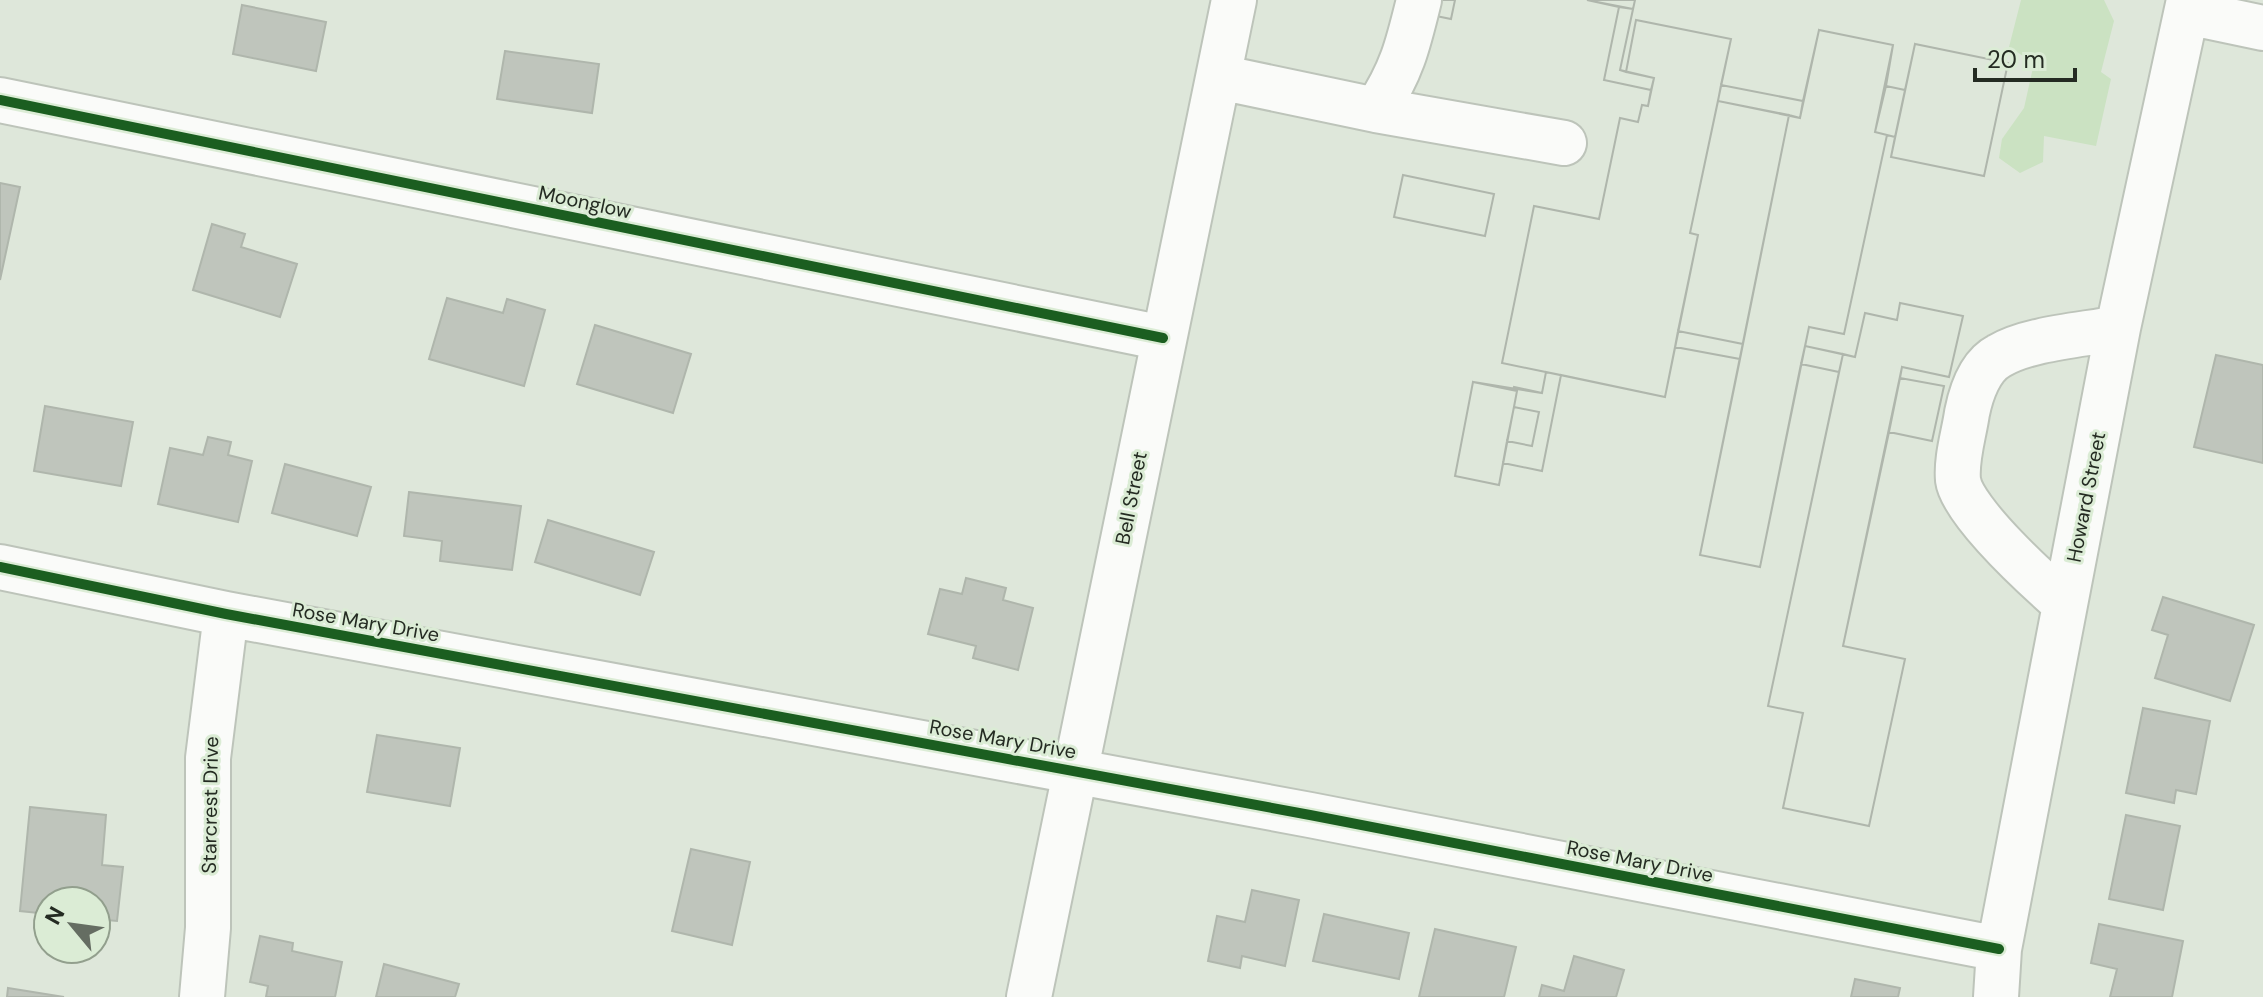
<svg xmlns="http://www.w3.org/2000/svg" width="2263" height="997" font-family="'DM Sans',sans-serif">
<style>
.green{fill:#cbe2c2}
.building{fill:#bfc5bc;stroke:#afb6ac;stroke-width:2;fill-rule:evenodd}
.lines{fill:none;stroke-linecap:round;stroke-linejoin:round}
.minor-casing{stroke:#bdc4ba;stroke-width:48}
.minor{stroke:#fafbf9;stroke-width:44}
.cycleway-casing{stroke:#dbecd5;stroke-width:15}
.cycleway{stroke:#1b5e20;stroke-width:10}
.labels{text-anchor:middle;stroke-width:6;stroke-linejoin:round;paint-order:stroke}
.street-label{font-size:20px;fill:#242b22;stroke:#dbecd5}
</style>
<rect width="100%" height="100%" fill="#dee7da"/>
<path class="green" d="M2021,0H2104L2114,21L2101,72L2111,79L2096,146L2044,136L2043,162L2020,173L1999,158L2002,139L2024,108L2034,63L2009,47Z"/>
<path class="building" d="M1440,0H1455L1451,19L1436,16Z
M1440,0H1455L1451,19L1436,16Z
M1587,0H1635L1620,70L1626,72L1636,20L1731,39L1721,85L1803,101L1819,30L1893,45L1886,86L1905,90L1915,44L2008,63L1984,176L1891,157L1895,137L1887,135L1844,334L1809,327L1805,346L1855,357L1865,313L1897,320L1900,303L1963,316L1949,377L1902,367L1900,378L1944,386L1932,441L1889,432L1843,646L1905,659L1869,826L1783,808L1803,713L1768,706L1839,372L1801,364L1760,567L1700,555L1740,359L1675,347L1665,397L1561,375L1542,471L1503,463L1499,485L1455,476L1473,382L1542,393L1546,372L1502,363L1534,206L1599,219L1620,118L1638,122L1642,105L1648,106L1651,90L1604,80L1619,7ZM1718,101L1789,115L1743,344L1678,331L1698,235L1690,233ZM1514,407L1539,412L1532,446L1507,441Z
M1587,0H1635L1633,9Z
M242,5L326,22L316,71L233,54Z
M1619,7L1633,9L1620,70L1654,78L1651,90L1604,80Z
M1636,20L1731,39L1690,233L1698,235L1665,397L1502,363L1534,206L1599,219L1620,118L1638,122L1642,105L1648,106L1654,78L1626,72Z
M1819,30L1893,45L1875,132L1887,135L1844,334L1809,327L1760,567L1700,555L1789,115L1800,118Z
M1915,44L2008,63L1984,176L1891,157Z
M505,51L599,64L592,113L497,99Z
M1721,85L1803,101L1800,118L1718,101Z
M1886,86L1905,90L1895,137L1875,132Z
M1403,175L1494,194L1485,236L1394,217Z
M1403,175L1494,194L1485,236L1394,217Z
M0,183L20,187L0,280Z
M212,224L245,234L241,247L297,264L280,317L193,290Z
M447,298L503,313L507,299L545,310L524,386L429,359Z
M1900,303L1963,316L1949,377L1902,367L1843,646L1905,659L1869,826L1783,808L1803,713L1768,706L1843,354L1855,357L1865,313L1897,320Z
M595,325L691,354L673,413L577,384Z
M1678,331L1743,344L1740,359L1675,347Z
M1805,346L1843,354L1839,372L1801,364Z
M2216,355L2263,365V463L2194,447Z
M1546,372L1561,375L1542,471L1503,463L1507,441L1532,446L1539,412L1514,407L1517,391L1513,390L1514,387L1542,393Z
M1900,378L1944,386L1932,441L1889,432Z
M1473,382L1517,391L1499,485L1455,476Z
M45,406L133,422L121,486L34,471Z
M208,437L231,442L228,455L252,461L238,522L158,504L170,448L203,455Z
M285,464L371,487L357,536L272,513Z
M409,492L521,506L512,570L440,561L442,541L404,536Z
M548,520L654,552L640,595L535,562Z
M966,578L1006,588L1003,600L1033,608L1018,670L973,658L976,646L928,634L940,589L962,594Z
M2163,597L2254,625L2230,701L2155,678L2168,635L2152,630Z
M2143,708L2210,721L2196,794L2176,790L2174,803L2126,793Z
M377,735L460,748L450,806L367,792Z
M30,807L106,815L102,865L123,867L117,921L96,919V901H48V914L20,911Z
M2126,815L2180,826L2163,910L2109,899Z
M691,849L750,862L732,945L672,931Z
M1252,890L1299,900L1285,966L1242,956L1240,968L1208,961L1217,916L1245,922Z
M1324,914L1409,933L1399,979L1313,961Z
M2099,924L2183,941L2172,997H2110L2117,969L2091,963Z
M1435,929L1516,947L1504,997H1419Z
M260,936L293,943L292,951L342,962L335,997H266L268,986L250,982Z
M1574,956L1624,970L1616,997H1539L1542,985L1564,991Z
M384,964L459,984L455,997H376Z
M1855,979L1900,988L1898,997H1851Z
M8,988L64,997H7Z"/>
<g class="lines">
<defs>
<path id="minor" d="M2187,12L2263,28
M1219,77L1376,110C1402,71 1408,45 1419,0
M0,100L1163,338
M1376,110L1564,143
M0,567L226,614L1310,815L1999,949
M2065,604C2040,582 1962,512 1958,480C1956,458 1964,434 1967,413C1971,393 1980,366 1999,356C2030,338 2083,335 2118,328
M202,997L208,928V758L226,614
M1029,997L1234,0
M1996,997L1999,949L2118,328L2189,0"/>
</defs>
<use href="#minor" class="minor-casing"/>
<use href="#minor" class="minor"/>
<defs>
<path id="cycleway" d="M0,100L1163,338
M0,567L226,614L1310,815L1999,949"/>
</defs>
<use href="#cycleway" class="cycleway-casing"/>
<use href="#cycleway" class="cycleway"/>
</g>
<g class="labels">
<g class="street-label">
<text transform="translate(585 202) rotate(12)" y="7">Moonglow</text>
<text transform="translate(2086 497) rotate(-79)" y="7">Howard Street</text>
<text transform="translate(1131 498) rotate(-79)" y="7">Bell Street</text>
<text transform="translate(366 622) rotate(10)" y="7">Rose Mary Drive</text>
<text transform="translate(1003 739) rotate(10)" y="7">Rose Mary Drive</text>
<text transform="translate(210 805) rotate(-89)" y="7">Starcrest Drive</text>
<text transform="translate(1640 861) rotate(11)" y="7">Rose Mary Drive</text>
</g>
</g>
<g transform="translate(72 925) rotate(299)"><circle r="38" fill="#dbecd5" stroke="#929f8d" stroke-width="2"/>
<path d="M0-6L14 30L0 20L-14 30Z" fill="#656d62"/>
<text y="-12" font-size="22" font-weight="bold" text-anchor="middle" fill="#242b22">N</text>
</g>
<path d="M1975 68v12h100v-12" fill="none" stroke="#242b22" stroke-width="4"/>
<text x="1987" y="68" font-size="24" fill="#242b22" stroke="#dbecd5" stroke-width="6" paint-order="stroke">20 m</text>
</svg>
